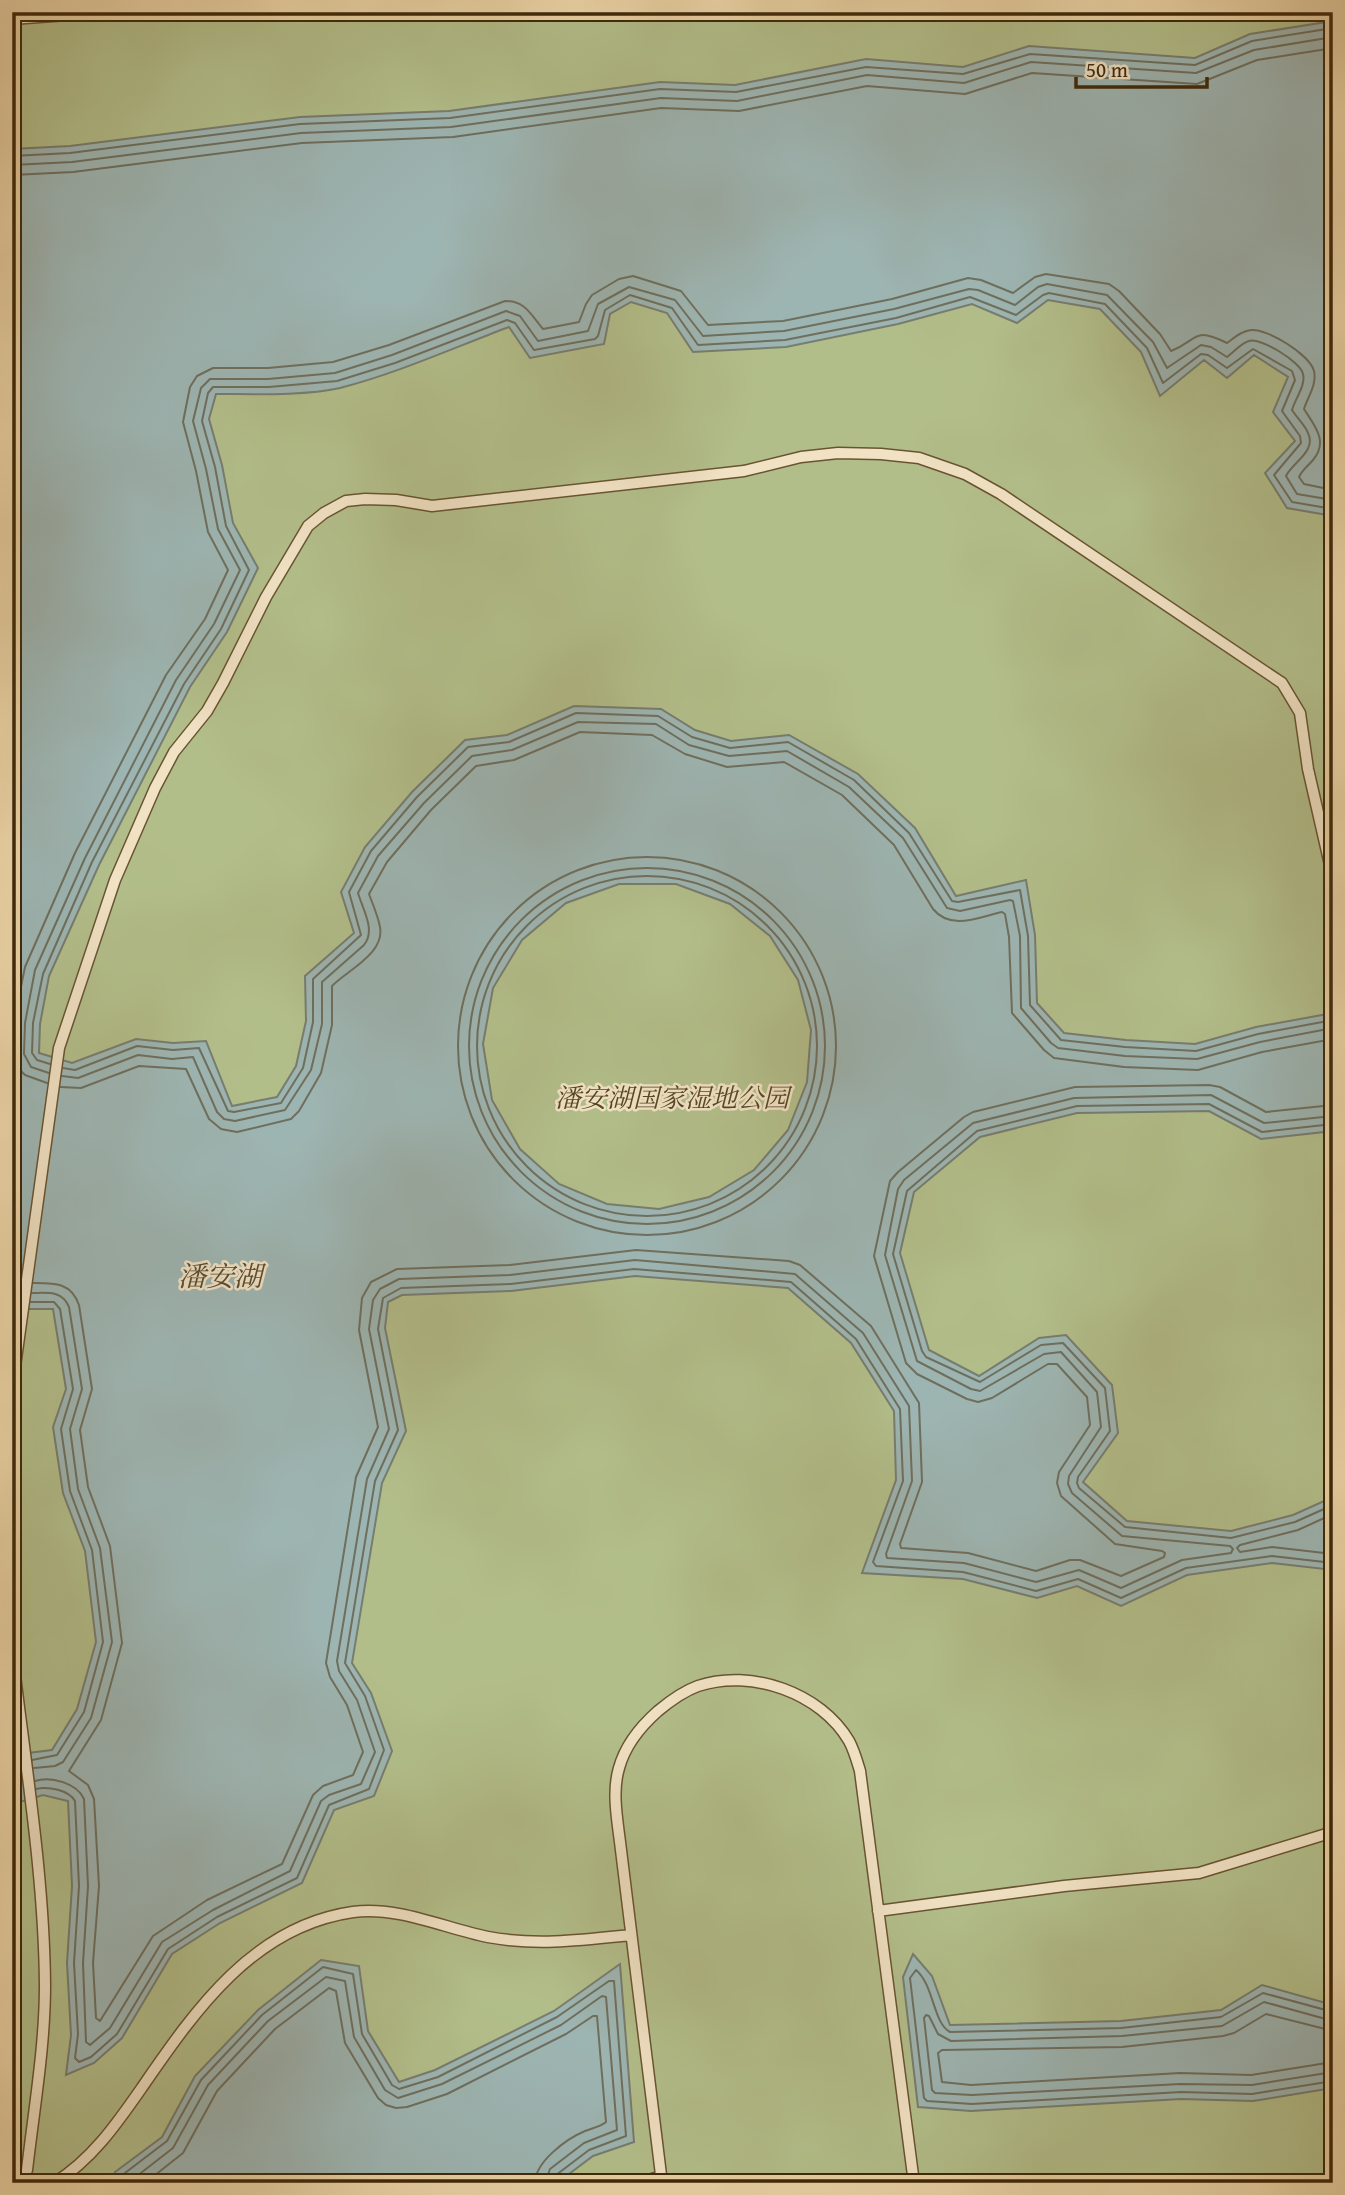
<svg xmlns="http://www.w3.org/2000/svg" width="1345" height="2195" font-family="'Gentium Book Plus','Noto Serif SC',serif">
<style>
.green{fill:#b2be8a;stroke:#78744a;stroke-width:2}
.water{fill:#9db5b2;stroke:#777d6f;stroke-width:2;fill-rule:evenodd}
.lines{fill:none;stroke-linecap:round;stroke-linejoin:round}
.shore{stroke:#6e6f5e;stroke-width:2}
.lane-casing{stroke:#695431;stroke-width:13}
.lane{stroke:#f1e2c4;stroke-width:10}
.labels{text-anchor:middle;stroke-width:5;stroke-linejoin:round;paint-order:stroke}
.park-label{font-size:26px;font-style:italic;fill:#554724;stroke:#f1e2c4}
.water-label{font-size:28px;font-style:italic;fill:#564c34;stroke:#f1e2c4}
</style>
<rect width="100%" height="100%" fill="#ead3a5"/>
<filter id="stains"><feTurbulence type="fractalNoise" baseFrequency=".00286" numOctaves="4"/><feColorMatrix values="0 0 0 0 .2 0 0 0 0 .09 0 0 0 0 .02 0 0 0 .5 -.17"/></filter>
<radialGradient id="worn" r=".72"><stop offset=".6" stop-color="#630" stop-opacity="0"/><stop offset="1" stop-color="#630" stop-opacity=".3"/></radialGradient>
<path class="green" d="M12,12H1333V2183H12Z"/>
<path class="water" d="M1333,21V516L1287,508L1265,473L1295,441L1273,412L1288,377L1254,355L1227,378L1204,360L1160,396L1141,352L1100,309L1048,300L1017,323L972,304L898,324L786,347L693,352L667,313L631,302L610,314L604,344L530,358L509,327C453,348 398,373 340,388C304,396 253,394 216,394L209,419L222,465L233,523L258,568L227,632L190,687L99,865L49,976L40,1024L39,1053L72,1063L136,1039L173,1043L206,1041L232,1106L277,1097L296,1066L306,1021L305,976L354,933L341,892L365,847L412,792L465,740L507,735L574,706L661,709L695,730L731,741L789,735L858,774L915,828L956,896L1026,880L1035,935L1037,1003L1064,1033L1126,1040L1195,1044L1256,1027L1333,1013V1131L1261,1139L1209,1111L1077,1113L980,1137L914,1192L900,1253L929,1350L979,1376L1039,1338L1066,1335L1112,1385L1118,1433L1083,1482L1127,1521L1231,1531L1293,1515L1333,1497V1570L1272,1563L1187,1575L1121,1606L1077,1586L1037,1598L963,1579L862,1573L896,1480L894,1411L851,1343L788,1288L635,1276L511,1291L402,1295L388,1302L385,1328L406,1431L382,1483L352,1663L371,1693L392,1751L374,1796L334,1810L302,1883L220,1923L172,1954L122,2038L94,2063L66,2075L71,2035L67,1963L72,1886L68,1801L43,1795L13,1804L12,1818V1755L52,1750L77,1709L96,1642L85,1551L63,1493L53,1427L66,1389L53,1309H12V149L70,146L300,117L449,111L660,82L735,85L866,59L963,67L1029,46L1195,58L1250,34ZM619,884H676L730,904L770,936L798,980L811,1030L807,1082L788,1130L754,1170L709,1197L659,1209L607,1204L559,1184L520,1149L492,1100L483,1044L493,988L522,940L566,903Z
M913,1954L932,1976L950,2025L1121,2021L1221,2010L1262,1985L1333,2005V2088L1253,2101L1181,2099L971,2111L918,2107L903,1977Z
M321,1960L359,1966L368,2031L399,2082L435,2070L554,2011L620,1964L634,2142L593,2156L557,2183H111L115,2172L162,2137L195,2076L258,2010Z"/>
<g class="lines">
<path class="shore" d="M12,156L70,153L300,124L450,118L660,89L736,92L866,67L963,74L1030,54L1195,65L1252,41L1333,28
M12,165L72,162L301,133L451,127L661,98L737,101L867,75L964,83L1031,62L1196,73L1254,50L1333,37
M12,175L73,172L302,143L453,137L661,108L739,111L867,86L965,94L1032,73L1197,84L1257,60L1333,48
M458 1046a189 189 0 1 1 378 0a189 189 0 1 1-378 0Z
M469 1046a178 178 0 1 1 356 0a178 178 0 1 1-356 0Z
M477 1046a170 170 0 1 1 340 0a170 170 0 1 1-340 0Z
M50,1064L37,1060L32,1053L33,1023L43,974L92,862L184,684L221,629L249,570L226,526L215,467L202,421L208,393L213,387H269L337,381L395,363L507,320L515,323L534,350L595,339L598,336L605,310L630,295L672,308L698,345L785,340L896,318L970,297L1016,315L1043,295L1049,293L1105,304L1147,348L1163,383L1201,354L1208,355L1227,368L1253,349L1292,371L1295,380L1282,411L1300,436L1301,443L1274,475L1292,502L1333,509
M63,1068L75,1070L137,1046L173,1050L199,1048L228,1111L234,1112L281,1103L303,1068L313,1022V979L361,935L349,892L371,851L417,797L468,747L509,742L576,713L658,716L692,737L730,748L788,742L854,780L909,833L952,901L958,902L1020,890L1028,936L1030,1005L1061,1040L1125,1047L1196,1051L1258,1034L1333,1020
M49,1073L31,1067L24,1054L25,1023L35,970L85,858L176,680L214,624L240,570L218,529L206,469L193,421L201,388L210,379H268L335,373L392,355L506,311L520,316L538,341L588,331L598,304L629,287L675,300L703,336L784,331L894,309L969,289L978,290L1015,305L1038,287L1047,284L1107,295L1153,342L1167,368L1201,345L1211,347L1227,357C1234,352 1241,343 1249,341C1260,337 1301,362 1303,374C1306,385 1295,399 1292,410C1297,418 1305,425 1308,433C1317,451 1292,463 1286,476L1297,494L1333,500
M62,1076L78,1078L138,1055L172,1059L193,1057L217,1112L224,1119L235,1121L285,1110L311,1070L322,1024V982L364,945C376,930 363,910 358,893L378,856L424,803L472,756L512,750L578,722L656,724L689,745L729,756L787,751L849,787L903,838L947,908L960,911L1010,900L1013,901L1020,936L1021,1008L1051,1043L1058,1048L1125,1056L1197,1059L1260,1042L1333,1028
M47,1083L25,1075L18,1068L14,1058V1021L25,967L75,853L166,675L205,619L228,570L208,532L196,471L183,422L190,387L197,376L213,368H268L333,362L389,345L505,301C526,301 531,315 543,329L579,322L586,304L592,295L619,279L633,276L681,291L708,325L783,321L892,299L968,278L981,280L1013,293L1035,277L1046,274L1109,284L1119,291L1160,334L1171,351C1199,340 1192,326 1227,343C1234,338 1241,331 1251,330C1267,328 1310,355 1314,371C1317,385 1308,396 1304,409C1314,425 1329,441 1313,460C1308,466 1302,470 1299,477L1304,484L1333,490
M60,1087L81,1088L139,1066L186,1069L209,1119L221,1129L237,1132L291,1119L299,1111L321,1073L332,1025V986C348,970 385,953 380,927C378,916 373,905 369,894L387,862L431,810L476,766L514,760L580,732L652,735L685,754L727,767L784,762L842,795L894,845L933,909C951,931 979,917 1002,912L1005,914L1009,937L1012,1013L1044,1050L1054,1058L1124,1067L1198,1070L1262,1052L1333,1039
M1333,1124L1262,1132L1209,1104L1077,1106L977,1131L907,1191L893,1254L922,1351L926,1357L980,1382L1041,1345L1063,1343L1105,1388L1110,1431L1078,1477L1077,1483L1079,1488L1125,1527L1231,1538L1295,1522L1333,1505
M33,1283C54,1283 71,1282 79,1305L92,1389L80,1430L88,1487L110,1546L122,1643L101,1720L69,1771L88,1785L94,1799L99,1886L93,1963L96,2018L100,2021L153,1936L207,1900L282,1864L313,1795L323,1786L353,1775L363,1752L347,1705L330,1677L326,1663L356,1477L378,1427L359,1330L362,1298L371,1282L397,1269L510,1265L636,1250L789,1261L800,1265L871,1326L919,1403L922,1482L900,1544L901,1548L968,1553L1036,1571L1070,1560H1080L1121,1576L1164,1557L1165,1553L1162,1551L1115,1544L1061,1496L1057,1483L1059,1472L1090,1425L1087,1397L1057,1364H1048L992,1398L978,1402L967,1399L917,1374L906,1363L874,1256L890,1181L898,1172L964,1117L973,1112L1075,1087L1209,1085L1220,1087L1266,1112L1333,1105
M32,1293C47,1293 62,1290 69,1307L82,1389L70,1429L78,1489L100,1548L112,1642L91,1718L63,1762L55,1766L34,1768
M31,1302H54L60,1309L73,1389L61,1429L70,1491L92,1550L103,1642L84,1712L57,1755L32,1760
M1333,1514L1298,1530L1240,1545L1237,1548L1240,1552L1272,1547L1333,1554
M35,1781C51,1776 77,1783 84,1799L88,1886L83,1963L86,2042L90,2045L110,2028L162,1942L213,1910L290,1871L321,1801L329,1795L361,1784L375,1752L357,1700L339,1671L337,1661L367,1479L389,1429L369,1329L373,1300L380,1289L399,1279L510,1275L635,1260L795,1274L863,1333L909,1406L912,1481L886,1554L887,1558L964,1563L1036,1582L1079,1570L1121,1588L1182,1560L1231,1553L1233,1549L1230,1546L1122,1536L1072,1493L1068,1484L1069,1476L1101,1427L1097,1392L1061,1352L1044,1354L980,1391L971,1389L917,1361L885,1255L898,1189L904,1180L973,1123L1074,1098L1211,1095L1264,1123L1333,1116
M36,1789C48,1786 69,1790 75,1801L79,1886L74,1963L78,2034L75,2058L79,2062L91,2057L117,2034L168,1949L217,1917L297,1878L329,1805L369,1789L384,1750L365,1696L345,1663L375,1481L398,1430L378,1329L383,1298L401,1288L511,1284L634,1269L791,1282L856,1339L900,1409L903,1481L873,1562L876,1566L963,1572L1036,1591L1078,1579L1121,1598L1186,1568L1272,1556L1333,1563
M1333,2012L1263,1993L1221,2017L1121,2028L950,2032C933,2023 934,1985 916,1970L910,1978L924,2098L927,2101L972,2104L1181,2092L1252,2094L1333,2081
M1333,2021L1264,2002L1222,2026L1122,2036L951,2041L938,2034L929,2016L926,2015L924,2018L932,2090L935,2093L972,2095L1180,2084L1252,2085L1333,2072
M1333,2031L1266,2014L1234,2033L1223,2036L1122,2047L942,2050L938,2053L942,2082L971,2085L1180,2073L1251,2075L1333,2062
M119,2183L121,2176L167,2141L201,2080L262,2015L323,1967L353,1974L362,2034L392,2085L399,2089L438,2077L557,2017L609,1981H614L626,2136L589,2150L556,2175L554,2183
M128,2183L173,2148L208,2085L268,2021L326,1977L345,1981L354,2037L385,2090L398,2098L442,2084L561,2025L602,1996L606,1997L617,2130L584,2143L550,2169L545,2183
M145,2183L183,2153L217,2091L275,2029L329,1988L336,1991L345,2043L378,2098L386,2105L396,2108L407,2107L447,2094L566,2034L593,2016H597L606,2122C600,2127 592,2128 585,2131C566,2139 535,2162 535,2183"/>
<defs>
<path id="lane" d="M12,19L108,12
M12,1388L59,1048L115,880L155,788L174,752L207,711L223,683L266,597L308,526L324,513L346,501L365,499L396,500L432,506L744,471L801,457L838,453L881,454L919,458L965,474L1001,494L1282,683L1300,713L1308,769L1333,878
M12,1651C25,1762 44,1873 45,1985C45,2046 34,2109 27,2170L20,2183
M878,1911L1064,1886L1199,1873L1333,1832
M54,2183C92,2160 118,2122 143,2086C196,2009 254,1926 353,1912C398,1906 444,1928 488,1937C536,1946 583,1940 631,1935
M641,2183L661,2176
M662,2183L620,1842C617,1818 612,1791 619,1768C625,1746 641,1726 658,1711C670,1701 684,1691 698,1686C751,1668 821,1693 849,1741C854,1750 857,1761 860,1771L914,2183"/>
</defs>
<use href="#lane" class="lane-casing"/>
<use href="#lane" class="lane"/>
</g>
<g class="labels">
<g class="park-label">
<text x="672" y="1107">潘安湖国家湿地公园</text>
</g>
<g class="water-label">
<text x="220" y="1286">潘安湖</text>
</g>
</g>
<rect width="1345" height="2195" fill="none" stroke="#ead3a5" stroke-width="42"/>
<rect x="14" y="14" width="1317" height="2167" fill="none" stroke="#3e290a" stroke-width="3.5"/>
<rect x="21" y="21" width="1303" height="2153" fill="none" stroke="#3e290a" stroke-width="2"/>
<path d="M1076 77v10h131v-10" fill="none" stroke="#3e290a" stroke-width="3.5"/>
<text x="1086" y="77" font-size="21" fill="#3e290a" stroke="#f1e2c4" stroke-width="5" paint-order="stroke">50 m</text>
<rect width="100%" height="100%" filter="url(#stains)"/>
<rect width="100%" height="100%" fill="url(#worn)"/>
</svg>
